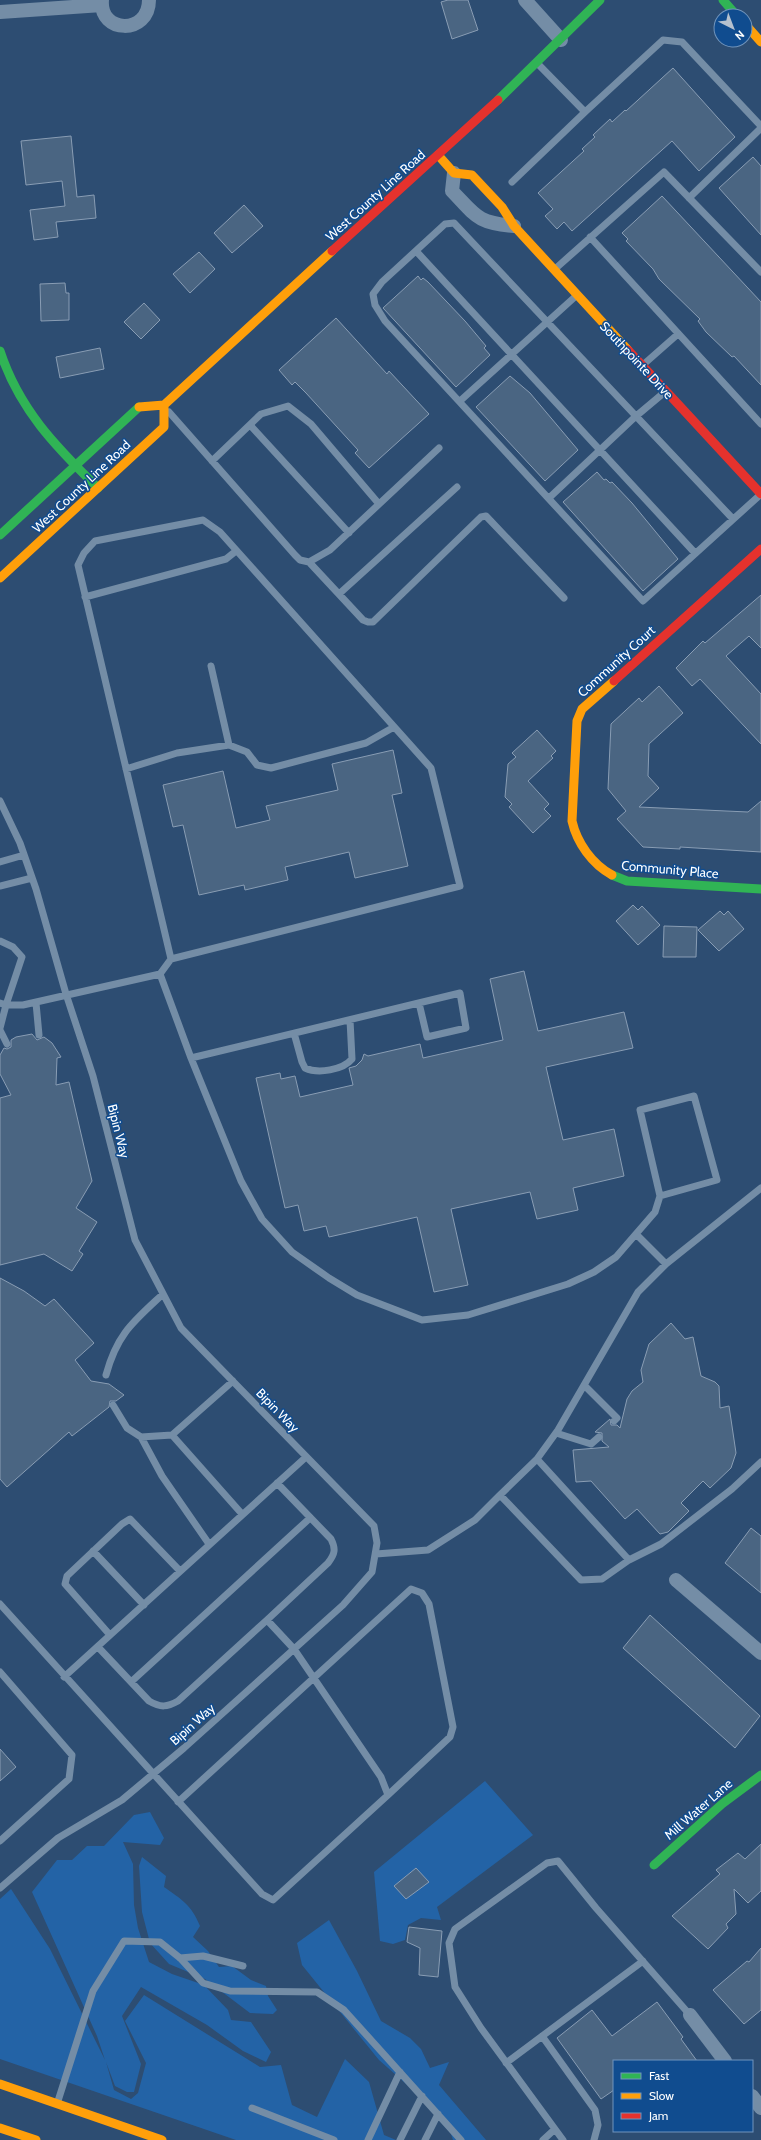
<svg xmlns="http://www.w3.org/2000/svg" width="761" height="2140" font-family="Cabin,sans-serif">
<style>
.green{fill:#2363a6}
.building{fill:#4a6582;stroke:#899db4}
.lines{fill:none;stroke-linecap:round;stroke-linejoin:round}
.lane{stroke:#748da6;stroke-width:7}
.street{stroke:#748da6;stroke-width:14}
.fast{stroke:#30b455;stroke-width:9}
.slow{stroke:#ff9f0a;stroke-width:9}
.jam{stroke:#e5322d;stroke-width:9}
.labels{text-anchor:middle;stroke-width:3;stroke-linejoin:round;paint-order:stroke}
.street-label{font-size:13px;fill:#fff;stroke:#104c8f}
</style>
<rect width="100%" height="100%" fill="#2d4d72"/>
<path class="green" d="M485,1781L533,1835L437,1907L441,1920L421,1918L408,1925L405,1940L393,1944L380,1941L374,1872Z
M150,1812L164,1838L160,1845L123,1842L133,1864L134,1905L138,1928L149,1962L172,1974L204,1985L228,2010L231,2020L251,2022L271,2052L266,2062L243,2051L207,2025L141,1987L122,2016L141,2064L134,2092H127L115,2086L106,2062L114,2090L131,2099L138,2093L146,2063L125,2021L144,1995L260,2067L281,2065L292,2105L317,2117L345,2059L369,2082L384,2135L396,2140H236L0,2059V1899L11,1889L50,1949L105,2060L97,2036L32,1892L57,1860H72L87,1846H104L134,1815Z
M142,1857L166,1876L164,1887C182,1900 191,1904 200,1926L193,1937L208,1951L219,1967L232,1966L251,1980L266,1986L268,1996L277,2010L273,2014L250,2013L205,1979L169,1964L150,1943L142,1912L139,1866Z
M329,1920L357,1971L381,2021L410,2038L421,2049L430,2068L449,2062L439,2085L486,2140H453L451,2134L421,2097L379,2060L302,1965L297,1943Z"/>
<path class="building" d="M448,0H468L478,30L452,39L441,2Z
M673,68L735,137L699,171L672,141L572,231L564,222L557,229L545,216L553,209L538,193L584,151L582,149L595,137L593,135L610,119L612,122L625,110L626,111Z
M71,136L77,197L94,195L96,218L56,222L58,237L34,240L30,210L65,206L62,181L26,185L21,141Z
M753,157L761,166V235L719,188Z
M662,196L761,302V385L734,356L732,357L706,332L698,321L700,319L659,279L653,269L626,241L628,239L622,233Z
M244,205L263,226L232,253L214,233Z
M199,252L215,269L190,293L173,274Z
M418,276L421,280L423,278L428,282L465,321L486,346L484,348L490,355L456,387L383,308Z
M65,283L66,293H69V320L41,321L40,284Z
M144,303L160,320L141,339L124,322Z
M336,318L387,374L389,371L429,414L369,468L355,453L358,450L306,393L295,382L292,385L279,370Z
M100,348L104,369L60,378L56,357Z
M510,376L530,393L578,450L545,481L476,407Z
M597,472L604,480L606,479L610,483L612,482L632,503L678,559L643,591L563,502Z
M761,595V648L749,636L726,656L761,694V744L700,679L692,686L676,668L703,641L705,643Z
M659,686L683,713L649,744L648,776L659,788L639,807L748,812L761,801V852L680,847V849L643,847L617,819L626,811L608,789L611,724L639,698L642,702Z
M537,730L556,751L551,756L553,758L528,781L549,804L544,809L551,816L533,833L509,807L512,804L505,797L508,764L516,757L512,753Z
M393,750L402,793L392,795L408,866L355,878L349,852L285,867L288,880L245,890L244,885L199,895L183,825L173,827L163,785L223,771L236,828L270,820L266,806L338,790L332,764Z
M633,905L638,910L642,906L660,925L638,945L616,921Z
M720,911L724,915L728,911L744,929L719,951L698,930Z
M664,926L697,927L696,957H663Z
M524,971L538,1031L624,1012L633,1048L546,1067L563,1140L614,1129L624,1176L573,1188L578,1210L537,1219L530,1192L451,1209L468,1285L434,1292L417,1217L329,1237L326,1226L304,1231L298,1205L285,1208L256,1078L280,1073L281,1079L295,1076L300,1097L353,1085L349,1068L356,1066L362,1060L364,1054L368,1056L420,1044L423,1058L503,1040L490,979Z
M32,1034L37,1040L44,1037L52,1043L61,1057L57,1058L56,1085L69,1082L92,1181L76,1208L97,1222L79,1251L83,1254L72,1271L44,1254L0,1265V1098L11,1095L0,1074V1055L4,1048L7,1049L11,1047V1040L16,1037Z
M0,1278L24,1291L45,1306L54,1299L94,1343L75,1360L91,1381L109,1384L124,1395L116,1401H110L109,1407L72,1436L69,1432L7,1487L0,1479Z
M671,1323L685,1339L693,1337L701,1376L715,1382L719,1386L720,1408L729,1406L736,1453L731,1468L710,1488L703,1481L681,1503L689,1511L668,1532L660,1534L637,1509L625,1519L591,1481L576,1482L573,1450L609,1447L602,1441V1433L595,1432L610,1419L611,1425H617L620,1428L627,1399L632,1391L643,1382L641,1370L649,1344Z
M751,1528L761,1536V1593L725,1563Z
M650,1615L760,1716L735,1748L623,1648Z
M0,1749L16,1767L0,1781Z
M761,1844V1891L748,1903L734,1889L736,1914L726,1924L728,1928L708,1949L672,1916L720,1874L716,1870L738,1853L745,1859Z
M416,1868L429,1882L406,1899L394,1886Z
M409,1927L442,1931L438,1977L419,1975L420,1948L407,1942Z
M761,1948V2010L744,2024L713,1990L747,1961L749,1962Z
M657,2002L683,2037L681,2039L697,2061H614V2090L601,2099L557,2038L592,2010L612,2036Z"/>
<g class="lines">
<path class="lane" d="M538,64L585,112L663,40L682,42L761,126
M512,182L585,112
M689,198L761,128
M590,237L761,424
M416,251L695,553
M555,269L664,172L761,272
M644,364L678,334
M460,401L577,295
M169,412L295,555L300,560L309,562L330,550L439,448
M250,425L349,533
M212,461L261,414L288,406L311,424L379,504
M549,498L635,417L666,391
M733,519L454,223L445,224L382,282L373,294L375,305L385,321L643,601L761,494
M309,562L363,620L368,622H373L481,517L486,516L564,598
M339,594L457,487
M85,597L226,559L236,551
M211,666L229,745
M126,769L177,753L229,745L247,752L257,765L271,768L366,743L394,727
M0,801L20,843L36,889L66,994L93,1076L135,1240L181,1328L374,1526L377,1543L372,1572L343,1605L184,1748L122,1800L58,1838L0,1888
M0,862L24,855
M0,886L32,878
M0,941L13,947L22,957L6,1005H23L160,974L171,959L460,886L431,768L220,532L203,520L95,541L84,553L78,565L171,959
M160,974L191,1058L241,1181L262,1219L292,1252L329,1278L357,1295L422,1320L468,1315L568,1284L594,1272L616,1257L655,1212L660,1196L640,1110L694,1096L717,1180L660,1196
M0,1003L6,1005L0,1028
M36,1003L39,1035
M0,1030L7,1044
M294,1033L302,1062L305,1068C318,1074 343,1070 352,1059L350,1020
M191,1058L460,993L466,1028L427,1037L419,1003
M636,1234L666,1264
M106,1375C117,1334 133,1322 163,1294
M585,1386L617,1418L614,1421
M113,1405L127,1428L141,1437L172,1435L233,1381
M556,1433L591,1444L599,1437
M172,1435L242,1514
M141,1437L162,1476L209,1544
M537,1459L629,1560
M500,1495L537,1459L558,1430L638,1292L666,1264L761,1188
M93,1551L144,1605
M376,1554L428,1550L475,1520L500,1495L581,1580L602,1579L629,1560L661,1544L732,1489L761,1462
M0,1604L262,1894L273,1900L388,1795L381,1777L294,1649L267,1620L328,1563C335,1554 336,1549 331,1539L277,1483
M110,1635L65,1584L67,1576L122,1524L130,1519L180,1571
M98,1647L149,1701C161,1708 167,1707 178,1701L267,1620
M0,1672L72,1755L69,1779L0,1841
M64,1677L306,1457
M131,1682L310,1518
M178,1802L411,1589L422,1593L429,1604L453,1727L450,1737L388,1795
M180,1958L203,1956L243,1966
M542,2036L595,2110L598,2125L594,2140
M506,2063L643,1961
M58,2101L93,1991L124,1941L160,1942L180,1958L203,1983L230,1991L317,1992L344,2010L461,2140
M252,2108L334,2140
M368,2140L400,2072
M400,2140L422,2096
M425,2140L438,2114
M543,2140L555,2129
M563,2140L481,2028L455,1987L449,1943L455,1929L547,1863L558,1861L596,1908L690,2015"/>
<path class="street" d="M102,0C99,34 149,35 149,0
M525,0L561,40
M0,12L102,5
M454,173L452,191C476,216 477,223 514,226
M676,1580L761,1653
M690,2015L725,2061
M752,2096L761,2108"/>
<path class="fast" d="M723,0L737,16
M498,100L600,0
M0,351C19,409 55,446 98,488
M0,535L139,407
M612,875L627,881L761,889
M654,1865L722,1804L761,1775"/>
<path class="slow" d="M745,24L761,42
M438,155L454,173L472,175L502,207L514,226L628,350
M139,407L164,405L332,251
M0,578L164,427V405
M612,875C592,864 577,843 572,821L577,721L582,709L614,681
M0,2084L162,2140
M0,2128L36,2140"/>
<path class="jam" d="M332,251L498,100
M628,350L761,494
M614,681L761,549"/>
</g>
<g class="labels">
<g class="street-label">
<text transform="translate(375 195) rotate(-42)" y="5">West County Line Road</text>
<text transform="translate(637 360) rotate(47)" y="5">Southpointe Drive</text>
<text transform="translate(81 486) rotate(-43)" y="5">West County Line Road</text>
<text transform="translate(616 661) rotate(-42)" y="5">Community Court</text>
<text transform="translate(670 869) rotate(5)" y="5">Community Place</text>
<text transform="translate(119 1131) rotate(76)" y="5">Bipin Way</text>
<text transform="translate(278 1410) rotate(46)" y="5">Bipin Way</text>
<text transform="translate(192 1724) rotate(-42)" y="5">Bipin Way</text>
<text transform="translate(698 1809) rotate(-41)" y="5">Mill Water Lane</text>
</g>
</g>
<rect x="613" y="2060" width="140" height="72" fill="#104c8f" stroke="#7094bc"/>
<rect x="621" y="2073" width="20" height="6" fill="#30b455" stroke="#7094bc"/>
<text x="649" y="2080" font-size="12" fill="#ffffff">Fast</text>
<rect x="621" y="2093" width="20" height="6" fill="#ff9f0a" stroke="#7094bc"/>
<text x="649" y="2100" font-size="12" fill="#ffffff">Slow</text>
<rect x="621" y="2113" width="20" height="6" fill="#e5322d" stroke="#7094bc"/>
<text x="649" y="2120" font-size="12" fill="#ffffff">Jam</text>
<g transform="translate(733 28) rotate(138)"><circle r="19" fill="#104c8f" stroke="#7094bc"/>
<path d="M0-3L7 15L0 10L-7 15Z" fill="#b6c1ce"/>
<text y="-6" font-size="11" font-weight="bold" text-anchor="middle" fill="#ffffff">N</text>
</g>
</svg>
